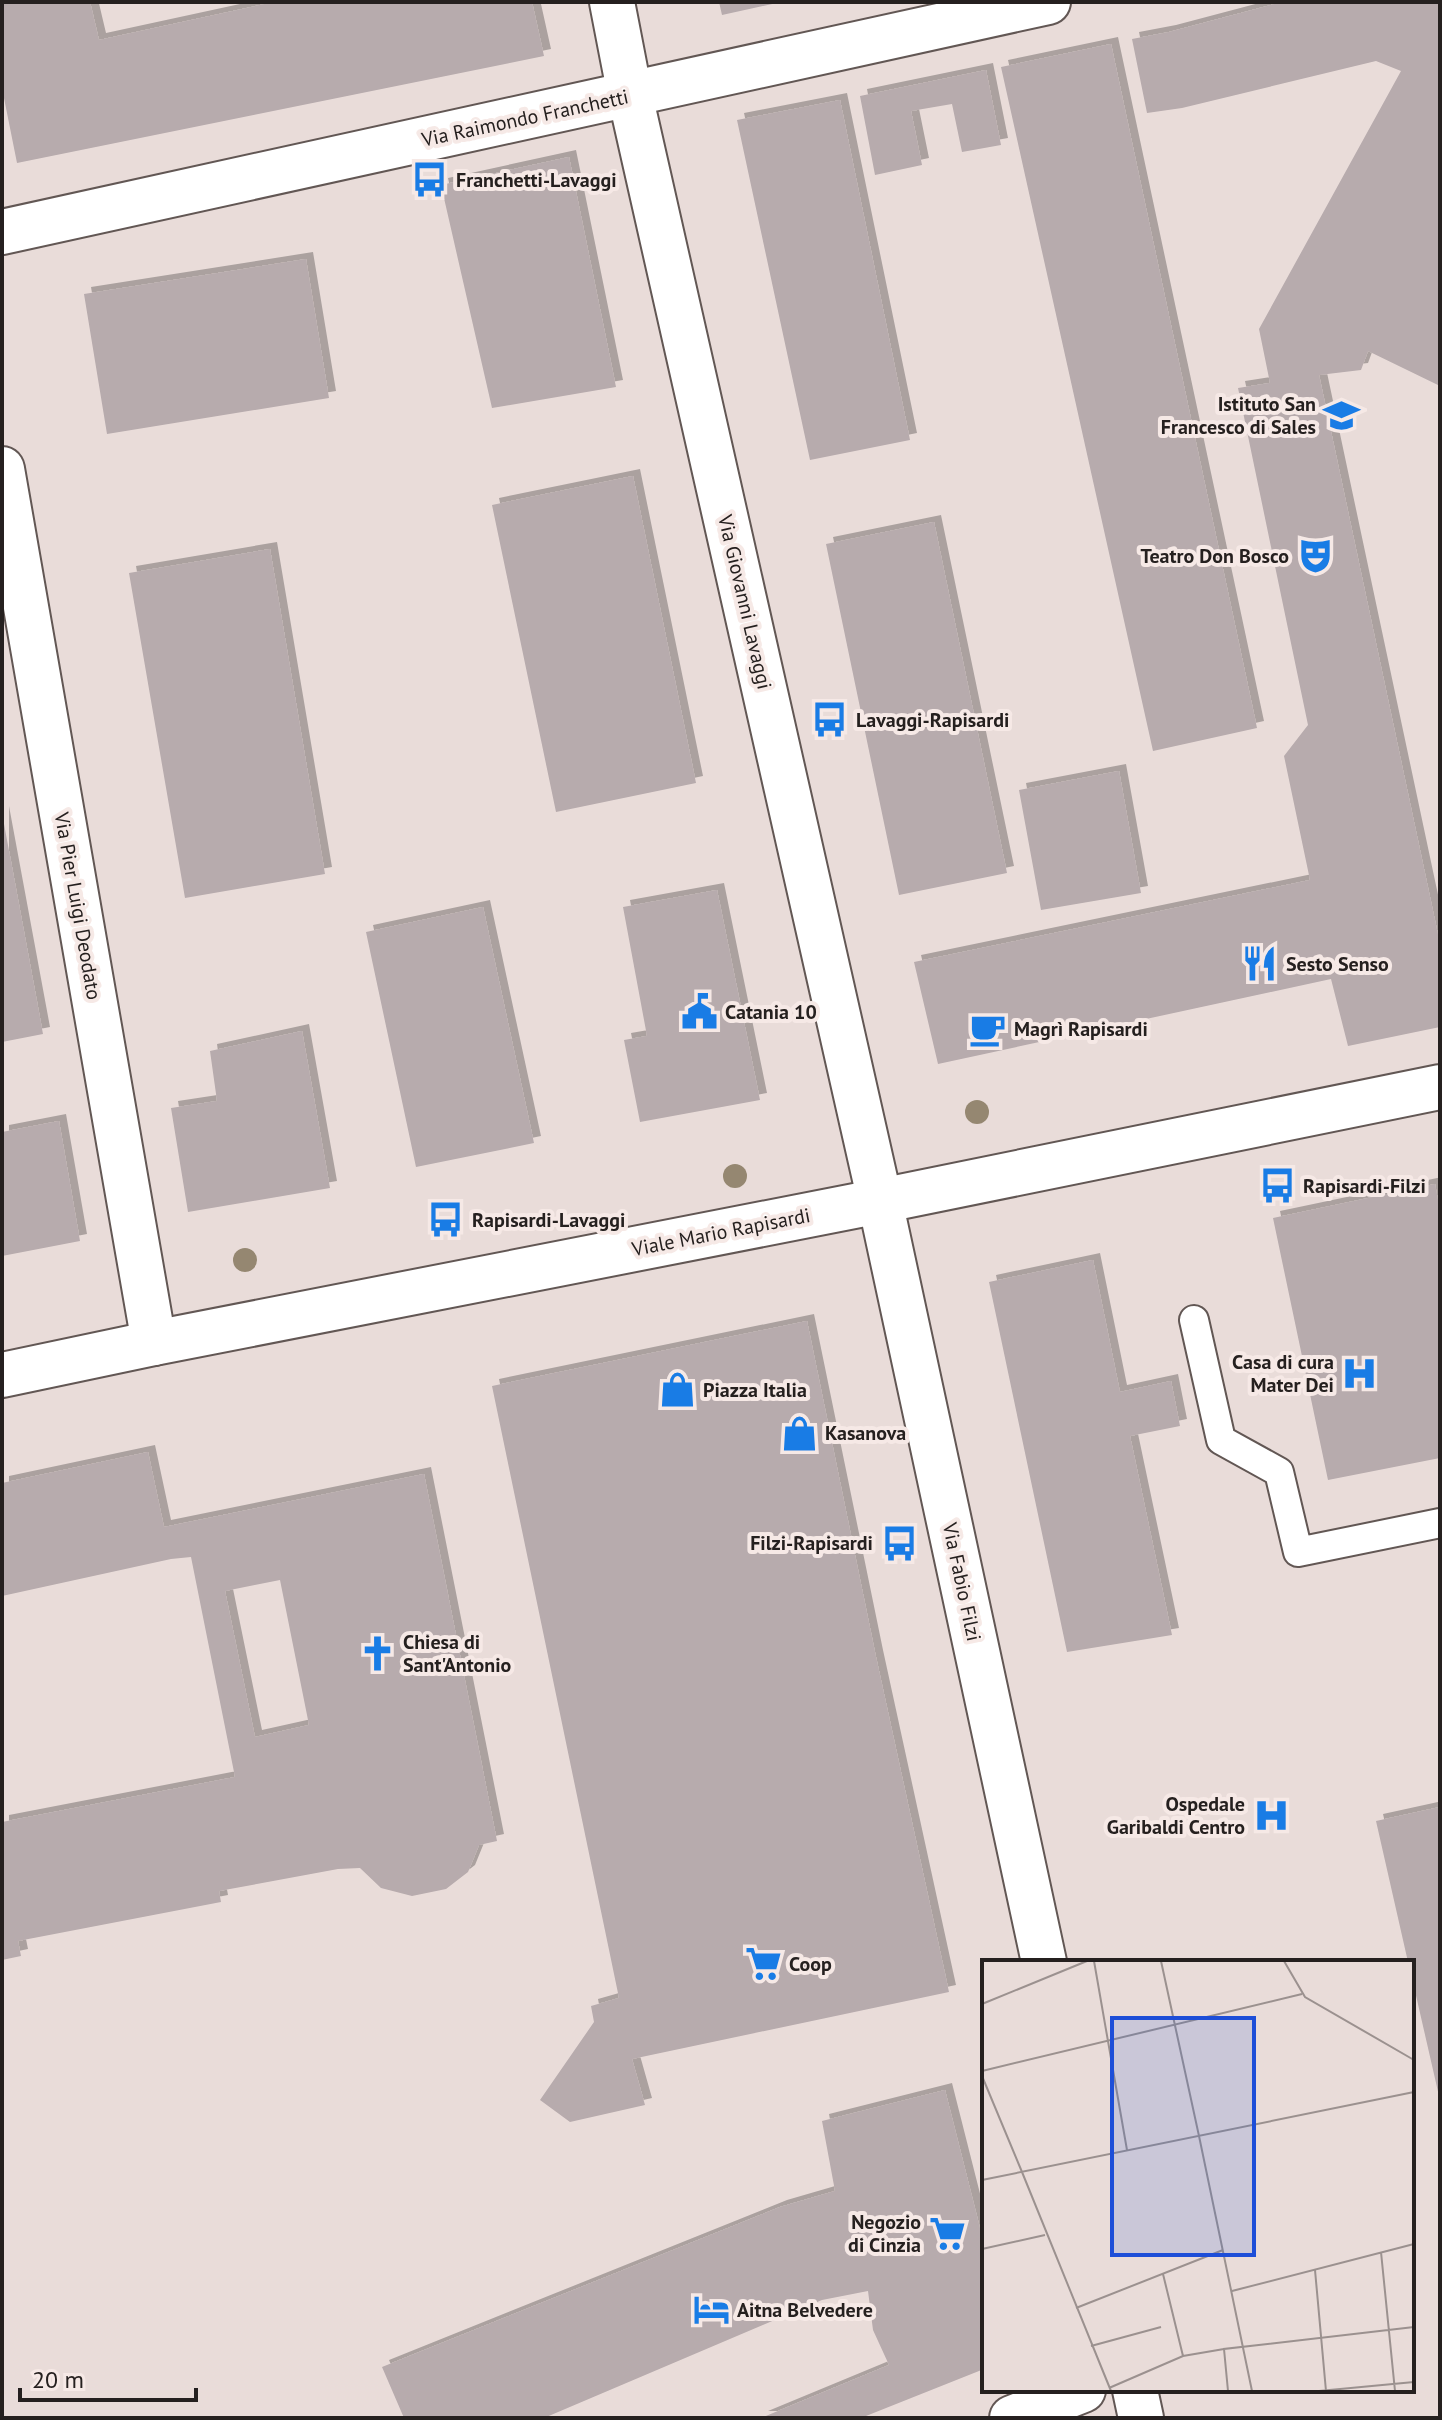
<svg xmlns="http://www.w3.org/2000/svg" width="1442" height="2420" font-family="'PT Sans',sans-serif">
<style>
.building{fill:#b7abad;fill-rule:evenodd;filter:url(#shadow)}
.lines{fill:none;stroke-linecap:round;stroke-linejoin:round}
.service-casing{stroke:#625754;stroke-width:32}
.minor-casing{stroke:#625754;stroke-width:48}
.tertiary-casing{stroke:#625754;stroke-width:48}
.secondary-casing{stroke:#625754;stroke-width:48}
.primary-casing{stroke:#625754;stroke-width:48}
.service{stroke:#fff;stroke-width:28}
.minor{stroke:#fff;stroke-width:44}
.tertiary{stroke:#fff;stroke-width:44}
.secondary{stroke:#fff;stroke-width:44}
.primary{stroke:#fff;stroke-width:44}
.tree{fill:#958771}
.labels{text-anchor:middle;stroke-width:8;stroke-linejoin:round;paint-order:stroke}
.street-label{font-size:20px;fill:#25201f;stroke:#f6e9e6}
.poi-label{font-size:20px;font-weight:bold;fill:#25201f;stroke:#f6e9e6;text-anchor:start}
.inset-road{fill:none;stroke:#9b918f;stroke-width:2}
.view{fill:#1d4ed8;fill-opacity:0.15;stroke:#1d4ed8;stroke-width:4}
.inset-edge{fill:none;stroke:#25201f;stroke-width:4}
</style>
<defs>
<filter id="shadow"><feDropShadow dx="7" dy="-7" stdDeviation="0" flood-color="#0004"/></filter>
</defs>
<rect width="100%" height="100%" fill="#e9dcd9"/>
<path class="building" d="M2,2H90L99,40L274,2H532L544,56L17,163L2,88Z
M719,2H777V3L722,15Z
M1282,2H1440V386L1368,351L1361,370L1319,375L1440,944V1027L1348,1046L1331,979L938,1064L914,962L1310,880L1284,756L1308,725L1238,388L1270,383L1259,329L1401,71L1376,61L1182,108L1147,113L1132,39L1169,32Z
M1111,44L1257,728L1153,751L1001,67Z
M986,70L1001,145L962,152L952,104L911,111L922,165L875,175L860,96Z
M840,100L910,440L810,460L737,120Z
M569,157L616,387L492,408L441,185Z
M306,259L329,398L107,434L84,294Z
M633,476L696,783L556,812L492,505Z
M934,522L1007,873L899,895L826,544Z
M270,549L325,874L185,898L129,573Z
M1119,771L1141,893L1041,910L1019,790Z
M2,813L43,1034L2,1042Z
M717,890L760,1100L640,1122L624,1040L647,1036L623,907Z
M483,907L534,1143L416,1167L366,932Z
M302,1031L330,1188L188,1212L171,1108L217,1101L210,1051Z
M59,1121L80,1241L2,1256V1132Z
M1435,1184L1440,1211V1458L1328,1480L1273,1218Z
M1093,1260L1120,1392L1171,1381L1180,1426L1130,1436L1172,1635L1067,1652L989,1282Z
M807,1321L876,1657L949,1992L632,2059L645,2105L570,2122L540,2100L594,2022L591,2006L619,1998L492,1386Z
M148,1452L164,1527L424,1474L497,1841L479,1845L468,1872L446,1889L412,1896L381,1888L360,1868L338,1869L219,1891L221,1902L18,1941L21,1956L2,1960V1822L235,1777L191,1557L171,1559L2,1596V1483ZM280,1580L309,1725L255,1737L225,1591Z
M1440,1807V2096H1439L1412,1978V1962H1408L1376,1821Z
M945,2090L984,2244V2369L861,2418H761L889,2365L873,2330L868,2291L822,2300L544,2418H404L382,2367L780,2207L835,2191L822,2121Z"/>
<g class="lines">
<defs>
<path id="service" d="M1194,1320L1221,1440L1279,1472L1298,1552L1440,1523"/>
<path id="minor" d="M2,232L1048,2
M2,469L154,1343
M1012,2418L1083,2390"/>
<path id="tertiary" d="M880,1201L1044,1962
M1135,2390L1141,2418"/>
<path id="secondary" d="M612,2L630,95L880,1201"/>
<path id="primary" d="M2,1375L154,1343L880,1201L1440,1087"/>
</defs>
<use href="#service" class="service-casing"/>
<use href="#minor" class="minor-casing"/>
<use href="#tertiary" class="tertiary-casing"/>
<use href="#secondary" class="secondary-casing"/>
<use href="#primary" class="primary-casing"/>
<use href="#service" class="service"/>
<use href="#minor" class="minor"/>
<use href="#tertiary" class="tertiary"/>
<use href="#secondary" class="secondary"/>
<use href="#primary" class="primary"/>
</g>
<g class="tree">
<circle cx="977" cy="1112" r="12"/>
<circle cx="735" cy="1176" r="12"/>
<circle cx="245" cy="1260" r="12"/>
</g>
<defs>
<symbol id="bus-bare" viewBox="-9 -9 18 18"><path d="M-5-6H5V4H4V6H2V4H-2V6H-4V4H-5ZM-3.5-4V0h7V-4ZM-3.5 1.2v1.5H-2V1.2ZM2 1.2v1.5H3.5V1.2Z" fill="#197ce5" stroke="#f6e9e6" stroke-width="2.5" paint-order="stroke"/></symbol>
<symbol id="school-bare" viewBox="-9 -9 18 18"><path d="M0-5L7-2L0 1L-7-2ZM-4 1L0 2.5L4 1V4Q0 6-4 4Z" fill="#197ce5" stroke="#f6e9e6" stroke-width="2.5" paint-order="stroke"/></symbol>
<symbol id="theatre-bare" viewBox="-9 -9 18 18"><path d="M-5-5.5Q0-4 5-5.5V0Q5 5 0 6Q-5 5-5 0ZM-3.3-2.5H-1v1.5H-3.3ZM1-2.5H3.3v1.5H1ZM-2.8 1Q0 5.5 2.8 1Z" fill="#197ce5" stroke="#f6e9e6" stroke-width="2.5" paint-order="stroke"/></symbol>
<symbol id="restaurant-bare" viewBox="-9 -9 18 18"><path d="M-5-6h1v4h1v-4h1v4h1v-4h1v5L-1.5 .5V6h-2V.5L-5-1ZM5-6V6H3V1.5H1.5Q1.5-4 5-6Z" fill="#197ce5" stroke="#f6e9e6" stroke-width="2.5" paint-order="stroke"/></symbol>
<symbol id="civic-bare" viewBox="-9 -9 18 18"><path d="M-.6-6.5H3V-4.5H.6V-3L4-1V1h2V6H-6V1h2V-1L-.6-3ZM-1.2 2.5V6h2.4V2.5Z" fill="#197ce5" stroke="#f6e9e6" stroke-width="2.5" paint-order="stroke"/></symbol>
<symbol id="cafe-bare" viewBox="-9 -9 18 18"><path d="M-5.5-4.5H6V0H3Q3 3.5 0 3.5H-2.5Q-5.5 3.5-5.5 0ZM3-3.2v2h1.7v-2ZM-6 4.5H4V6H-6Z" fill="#197ce5" stroke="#f6e9e6" stroke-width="2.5" paint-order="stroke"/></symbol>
<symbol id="hospital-bare" viewBox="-9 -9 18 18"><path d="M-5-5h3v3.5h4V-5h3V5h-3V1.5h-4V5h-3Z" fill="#197ce5" stroke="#f6e9e6" stroke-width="2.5" paint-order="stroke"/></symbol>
<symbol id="shop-bare" viewBox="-9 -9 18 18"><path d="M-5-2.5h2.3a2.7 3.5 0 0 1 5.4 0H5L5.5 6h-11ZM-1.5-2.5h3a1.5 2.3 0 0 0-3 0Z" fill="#197ce5" stroke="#f6e9e6" stroke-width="2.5" paint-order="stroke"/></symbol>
<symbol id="church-bare" viewBox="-9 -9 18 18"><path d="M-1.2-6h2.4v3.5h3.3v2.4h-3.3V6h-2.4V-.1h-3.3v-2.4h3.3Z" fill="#197ce5" stroke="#f6e9e6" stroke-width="2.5" paint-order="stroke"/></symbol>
<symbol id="supermarket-bare" viewBox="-9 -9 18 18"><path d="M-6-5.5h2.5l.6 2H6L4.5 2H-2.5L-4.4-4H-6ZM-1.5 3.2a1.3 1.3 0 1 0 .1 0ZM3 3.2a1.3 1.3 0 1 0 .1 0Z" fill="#197ce5" stroke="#f6e9e6" stroke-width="2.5" paint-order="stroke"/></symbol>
<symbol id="hotel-bare" viewBox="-9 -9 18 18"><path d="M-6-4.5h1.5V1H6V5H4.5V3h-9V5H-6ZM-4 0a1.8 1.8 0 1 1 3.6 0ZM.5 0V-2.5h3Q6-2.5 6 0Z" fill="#197ce5" stroke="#f6e9e6" stroke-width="2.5" paint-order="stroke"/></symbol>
</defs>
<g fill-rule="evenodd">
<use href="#bus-bare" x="404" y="154" width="51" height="51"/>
<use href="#school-bare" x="1316" y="390" width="51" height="51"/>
<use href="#theatre-bare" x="1290" y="530" width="51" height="51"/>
<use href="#bus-bare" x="804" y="694" width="51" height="51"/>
<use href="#restaurant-bare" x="1234" y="938" width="51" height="51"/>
<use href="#civic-bare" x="674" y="986" width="51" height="51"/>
<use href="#cafe-bare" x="962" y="1004" width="51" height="51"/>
<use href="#bus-bare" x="1252" y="1160" width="51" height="51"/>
<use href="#bus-bare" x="420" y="1194" width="51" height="51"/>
<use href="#hospital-bare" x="1334" y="1348" width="51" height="51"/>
<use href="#shop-bare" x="652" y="1364" width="51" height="51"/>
<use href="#shop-bare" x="774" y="1408" width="51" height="51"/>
<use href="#bus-bare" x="874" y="1518" width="51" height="51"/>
<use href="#church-bare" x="352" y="1628" width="51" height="51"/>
<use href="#hospital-bare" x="1246" y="1790" width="51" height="51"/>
<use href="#supermarket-bare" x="738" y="1938" width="51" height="51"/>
<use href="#supermarket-bare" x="922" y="2208" width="51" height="51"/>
<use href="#hotel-bare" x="686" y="2284" width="51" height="51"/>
</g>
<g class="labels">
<g class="street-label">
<text transform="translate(525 118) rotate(-12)" y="7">Via Raimondo Franchetti</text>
<text transform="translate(745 602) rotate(77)" y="7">Via Giovanni Lavaggi</text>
<text transform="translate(78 906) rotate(80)" y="7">Via Pier Luigi Deodato</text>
<text transform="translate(721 1232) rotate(-11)" y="7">Viale Mario Rapisardi</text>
<text transform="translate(962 1582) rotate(78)" y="7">Via Fabio Filzi</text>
</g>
<g class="poi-label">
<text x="456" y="187">Franchetti-Lavaggi</text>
<text x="1316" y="411" text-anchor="end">Istituto San<tspan x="1316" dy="23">Francesco di Sales</tspan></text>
<text x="1289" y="563" text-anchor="end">Teatro Don Bosco</text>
<text x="856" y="727">Lavaggi-Rapisardi</text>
<text x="1286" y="971">Sesto Senso</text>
<text x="725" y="1019">Catania 10</text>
<text x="1014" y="1036">Magrì Rapisardi</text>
<text x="1303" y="1193">Rapisardi-Filzi</text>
<text x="472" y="1227">Rapisardi-Lavaggi</text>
<text x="1334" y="1369" text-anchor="end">Casa di cura<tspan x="1334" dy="23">Mater Dei</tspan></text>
<text x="703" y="1397">Piazza Italia</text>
<text x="825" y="1440">Kasanova</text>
<text x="873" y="1550" text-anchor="end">Filzi-Rapisardi</text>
<text x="403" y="1649">Chiesa di<tspan x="403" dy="23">Sant'Antonio</tspan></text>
<text x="1245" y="1811" text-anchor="end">Ospedale<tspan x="1245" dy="23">Garibaldi Centro</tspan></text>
<text x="789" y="1971">Coop</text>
<text x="921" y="2229" text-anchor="end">Negozio<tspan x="921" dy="23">di Cinzia</tspan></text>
<text x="737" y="2317">Aitna Belvedere</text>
</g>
</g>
<g transform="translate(982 1960)">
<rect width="432" height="432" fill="#e9dcd9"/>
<path class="inset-road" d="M112,1L145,190M179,1L217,176M302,1L323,37L432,100M0,44L105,1M0,111L320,34M0,116L40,212M217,176L270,431M40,212L129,431M0,220L432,132M0,289L63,275M399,292L413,431M333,310L344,431M181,314L201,396M250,331L432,284M94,348L241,290M109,386L179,367M127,428L201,396L242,389M246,431L242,389L432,367M337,431L432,422"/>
<path class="view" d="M130,58H272V295H130Z"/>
<rect width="432" height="432" class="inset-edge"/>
</g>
<rect width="1442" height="2420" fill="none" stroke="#25201f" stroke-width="8"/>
<path d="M20 2388v12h176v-12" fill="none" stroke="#25201f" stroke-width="4"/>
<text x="32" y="2388" font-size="24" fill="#25201f" stroke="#f6e9e6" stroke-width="6" paint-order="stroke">20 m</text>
</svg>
